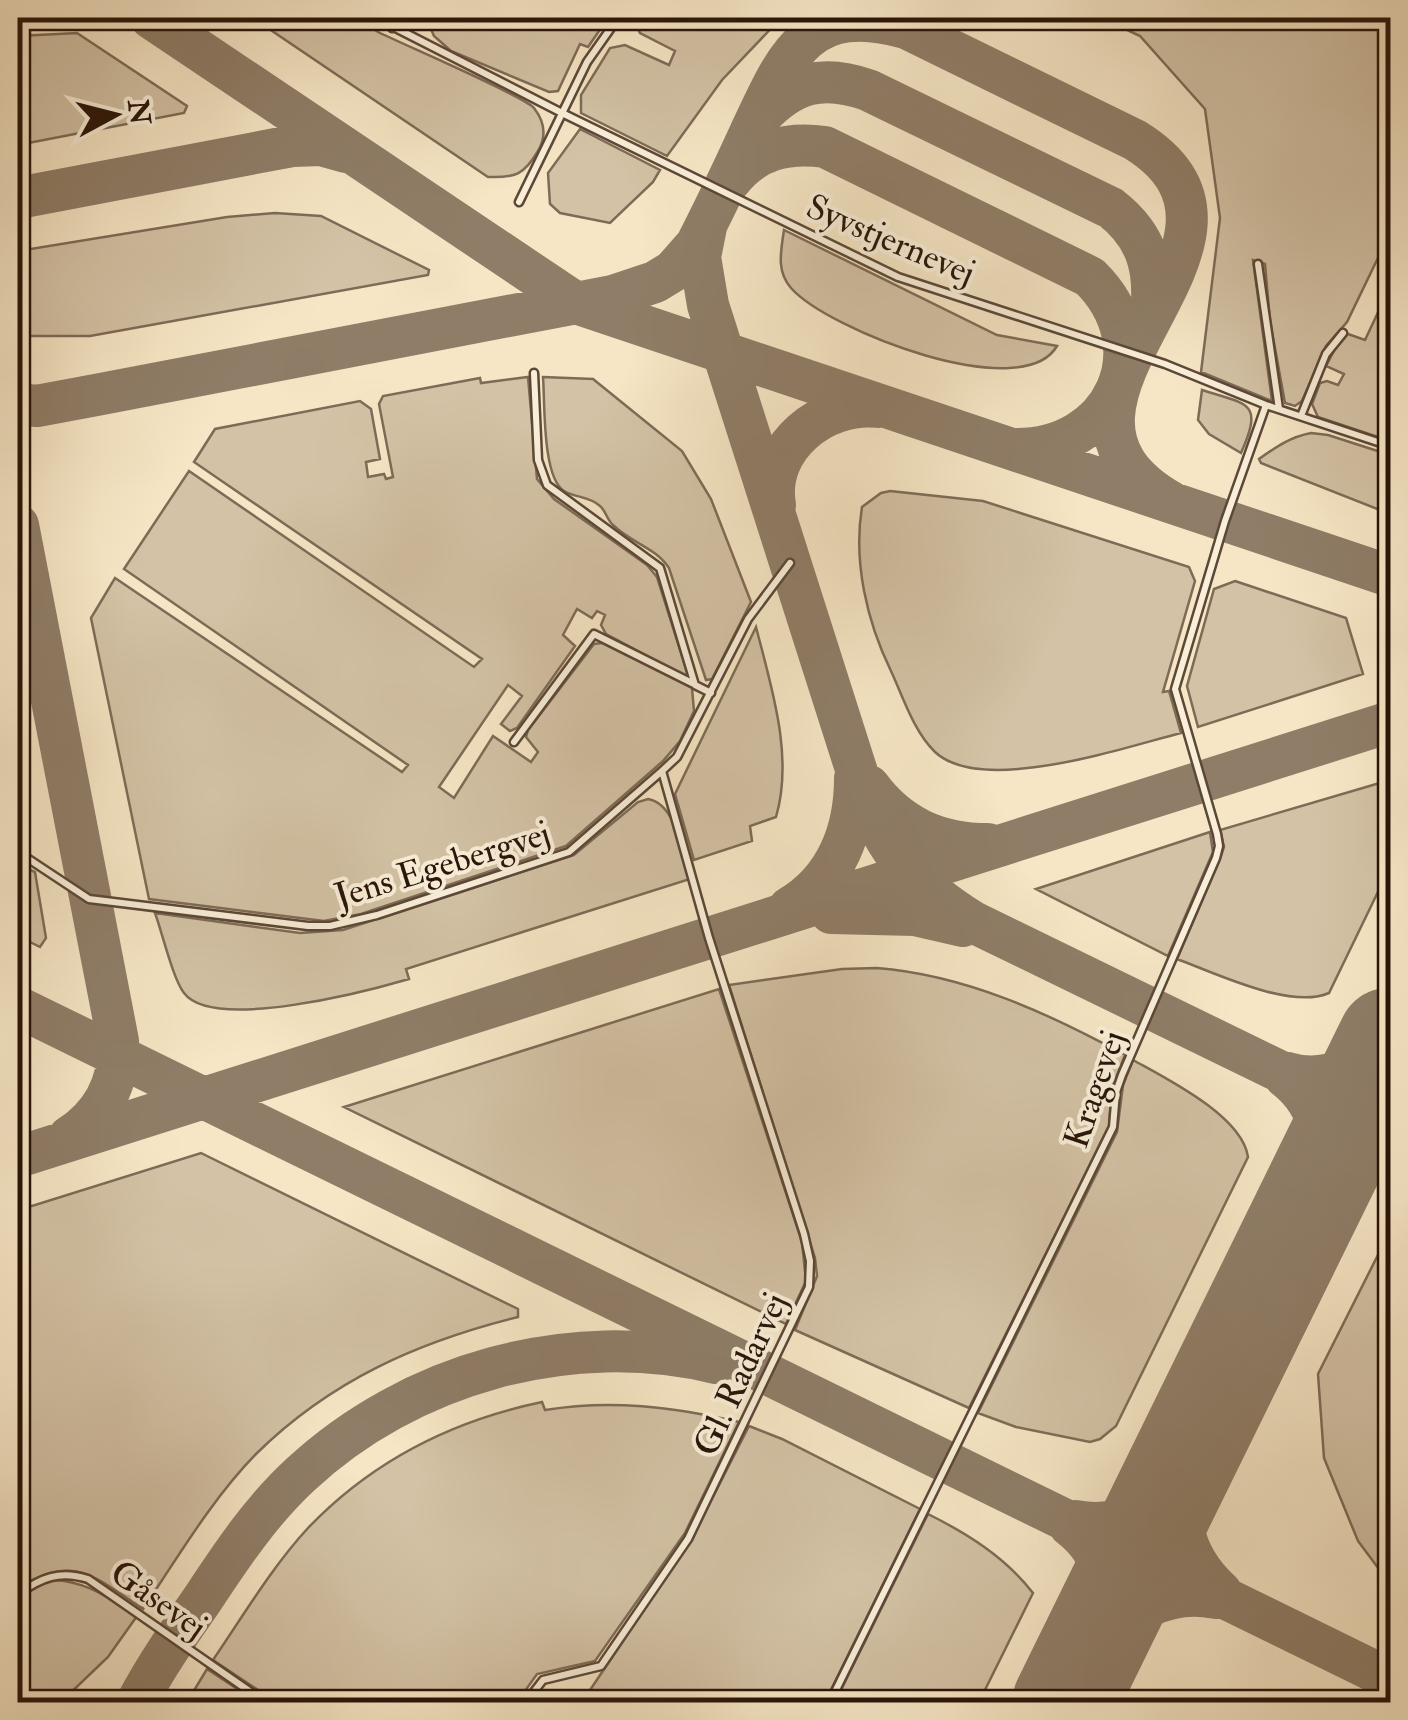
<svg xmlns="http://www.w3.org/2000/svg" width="1408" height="1720" font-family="'IM FELL Double Pica',serif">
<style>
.green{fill:#d3c2a5;stroke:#7e6b57;stroke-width:2.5}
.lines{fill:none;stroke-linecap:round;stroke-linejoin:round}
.taxiway{stroke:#8f7d67;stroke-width:42}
.runway{stroke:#8f7d67;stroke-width:105}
.service-casing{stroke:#5c4838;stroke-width:11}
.service{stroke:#f9efd9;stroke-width:6}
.labels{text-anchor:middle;stroke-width:8;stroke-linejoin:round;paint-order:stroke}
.street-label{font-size:35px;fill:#281409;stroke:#f9efd9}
</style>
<rect width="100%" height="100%" fill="#f6e6c5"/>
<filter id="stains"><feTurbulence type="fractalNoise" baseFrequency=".002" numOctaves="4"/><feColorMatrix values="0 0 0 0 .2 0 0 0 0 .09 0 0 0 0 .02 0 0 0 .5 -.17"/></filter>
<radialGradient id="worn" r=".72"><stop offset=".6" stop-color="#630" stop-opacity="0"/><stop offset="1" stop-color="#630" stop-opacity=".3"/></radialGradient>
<path class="green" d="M253,18H357L378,32C400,43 526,97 534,108C544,121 547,136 538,151C524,175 515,178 488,177Z
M426,18H608L588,47L580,44L558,91L549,92L451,51L434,36Z
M632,18H781L722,80L667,156L581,113V95L610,48L625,45L669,65L675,51L640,33Z
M1102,18H1390V233L1347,322L1326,346L1302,401L1295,406L1285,403L1270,321L1265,264L1253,260L1272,401L1201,372L1220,218L1205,109L1140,36Z
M77,33L187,106L184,113L18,145V36Z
M580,129L660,170L653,182L610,223L560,213L550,204L548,173Z
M275,213L321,216L429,270L428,275L90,336H18V251L227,217Z
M784,230L997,335L1057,346C1022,406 828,330 791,288C776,271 781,251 784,230Z
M1390,287V441L1318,417L1312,404L1320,383L1327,381L1338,385L1344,374L1326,366L1335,349L1348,334L1365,340Z
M528,377L537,479L554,499L647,565L657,577L689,678L606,634L601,625L605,615L597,611L592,618L577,609L563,635L575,646L517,728L510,731L501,724L522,696L508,685L439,787L454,798L493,736L531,762L538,752L526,737L528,730L594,644L602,643L692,688L694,711L680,741L663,761L566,846L361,914L324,921L149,899L91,618L115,578L402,772L408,765L124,569L189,471L474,667L482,659L194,462L215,429L360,401L371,409L380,459L366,462L368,477L384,474L386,479L393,477L379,404L383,396L480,378L481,383Z
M543,377L593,379L682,451L711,499L751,602L712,679L706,680L669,568C655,547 631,543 613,525C607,520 606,511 600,506C589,496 576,498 564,491C542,477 545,402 543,377Z
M1202,390C1248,405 1264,401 1241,453L1209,434L1198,420Z
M1311,433L1328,435L1390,455V514L1261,463L1259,459C1276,447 1290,437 1311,433Z
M890,491L983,501L1189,567L1195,581L1163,692L1169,691L1181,733C1125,747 982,796 935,752C914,732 903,697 891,671C867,622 853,562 862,507L881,493Z
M1235,581L1346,618L1363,674L1198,727L1187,686L1214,589Z
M756,627C771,686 794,756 776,817L750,826L752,841L694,860L675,794Z
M1390,780V867L1329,993C1291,1010 1215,973 1177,959L1221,856L1224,847L1220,830Z
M648,799C677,804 682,854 690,879L406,969L409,979C368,991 213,1032 184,993C173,979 162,932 155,913L300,933L343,930L574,855L638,802Z
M1210,832L1213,852L1168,956L1036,889Z
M18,864L35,872L46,938L40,947L18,936Z
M877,968C965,975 1048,1013 1125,1055L1112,1088L1109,1127L969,1408L795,1330L817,1276L815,1258L729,985L842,969Z
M719,989L802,1242L806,1281L786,1324L344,1107Z
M1133,1060C1167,1079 1242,1116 1248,1157L1116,1426L1100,1439L1090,1442L1016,1427L978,1413L1117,1132L1123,1085Z
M201,1153L518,1309V1317C418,1342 331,1380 256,1454C212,1499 178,1557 143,1609C94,1577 74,1552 18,1589V1205L32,1206Z
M1390,1231V1584L1358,1541L1324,1458L1318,1374Z
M542,1402L545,1410C611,1399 673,1407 739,1422L685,1533L595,1661L537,1674L517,1702H276L213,1660C243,1616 272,1567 308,1528C373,1460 451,1421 542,1402Z
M749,1426L782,1439L920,1509L825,1702H582L692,1538Z
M928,1514C968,1534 1005,1557 1033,1593L979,1702H835Z
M53,1580C87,1581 110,1599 137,1616L108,1657L61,1702H18V1599L45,1581Z
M207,1669L257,1702H187Z"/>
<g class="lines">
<path class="taxiway" d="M151,18L576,303L1390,576
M759,118C792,82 822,74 868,90L1111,208C1147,236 1156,269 1151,314
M730,181C755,149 787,142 825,147L1090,277C1162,348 1113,451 1014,449
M18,198L292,146L321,145L346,152
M706,227L700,257L708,305L862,788C885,852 916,887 973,922L1390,1125
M18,404L37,406L96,395L613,296L655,282L673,271L696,245C715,208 733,170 750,133C786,56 807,0 906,28L1135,140C1303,244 993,401 1171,502
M775,505C765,447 824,401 878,407
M18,525L118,1041C120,1081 103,1115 69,1137
M869,786C899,827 939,844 988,844
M789,908C837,880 855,830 855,778
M831,913L915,915L963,926
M18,1007L1390,1679
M1288,1073C1328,1085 1367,1064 1390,1032
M1285,1077C1326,1109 1328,1154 1312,1200
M18,1157L1390,722
M1312,1200C1335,1173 1354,1152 1390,1146
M1200,1431C1177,1493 1168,1543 1221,1592
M1075,1521C1133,1531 1156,1503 1184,1457
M1070,1526C1114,1560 1108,1600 1092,1647
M1092,1647C1128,1615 1165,1587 1216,1598
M137,1702C156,1666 179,1633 202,1600C231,1556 261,1511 300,1475C409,1373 571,1328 716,1363"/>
<path class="runway" d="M1065,1702L1390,1040"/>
<defs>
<path id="service" d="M376,18L562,113L898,277L1165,364L1266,405L1390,446
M392,28L399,18
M519,202L587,62L618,18
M1258,264L1279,409
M534,373L538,460L547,485L660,568L695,685L711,693
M1301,416L1326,354L1343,333
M514,742L594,634L694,684
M18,852L89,899L308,926H330L377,915L569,852L662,771
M18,1594C41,1578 59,1570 88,1579L265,1702
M526,1702L543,1680L601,1666L688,1539L809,1287L810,1261L804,1234L709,938L662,771L677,757L748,619L790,563
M830,1702L1113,1127L1116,1092L1122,1075L1216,858L1219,846L1217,834L1175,689L1225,521L1266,405"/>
</defs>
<use href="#service" class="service-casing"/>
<use href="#service" class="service"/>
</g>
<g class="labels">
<g class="street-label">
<text transform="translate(891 239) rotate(23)" y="12">Syvstjernevej</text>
<text transform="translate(442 864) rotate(-17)" y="12">Jens Egebergvej</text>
<text transform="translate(1094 1089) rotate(-71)" y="12">Kragevej</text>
<text transform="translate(740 1374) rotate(-65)" y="12">Gl. Radarvej</text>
<text transform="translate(159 1599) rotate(35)" y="12">Gåsevej</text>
</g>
</g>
<rect width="1408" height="1720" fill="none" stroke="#f6e6c5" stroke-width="60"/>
<rect x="20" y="20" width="1368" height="1680" fill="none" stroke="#281409" stroke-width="5"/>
<rect x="30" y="30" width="1348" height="1660" fill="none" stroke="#281409" stroke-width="2.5"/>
<g transform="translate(115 115) rotate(83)" stroke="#f9efd9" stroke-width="8" paint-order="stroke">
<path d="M0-8L18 38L0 25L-18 38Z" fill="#281409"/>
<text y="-15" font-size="28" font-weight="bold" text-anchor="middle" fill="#281409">N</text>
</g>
<rect width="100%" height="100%" filter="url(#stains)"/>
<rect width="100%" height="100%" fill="url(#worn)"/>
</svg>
